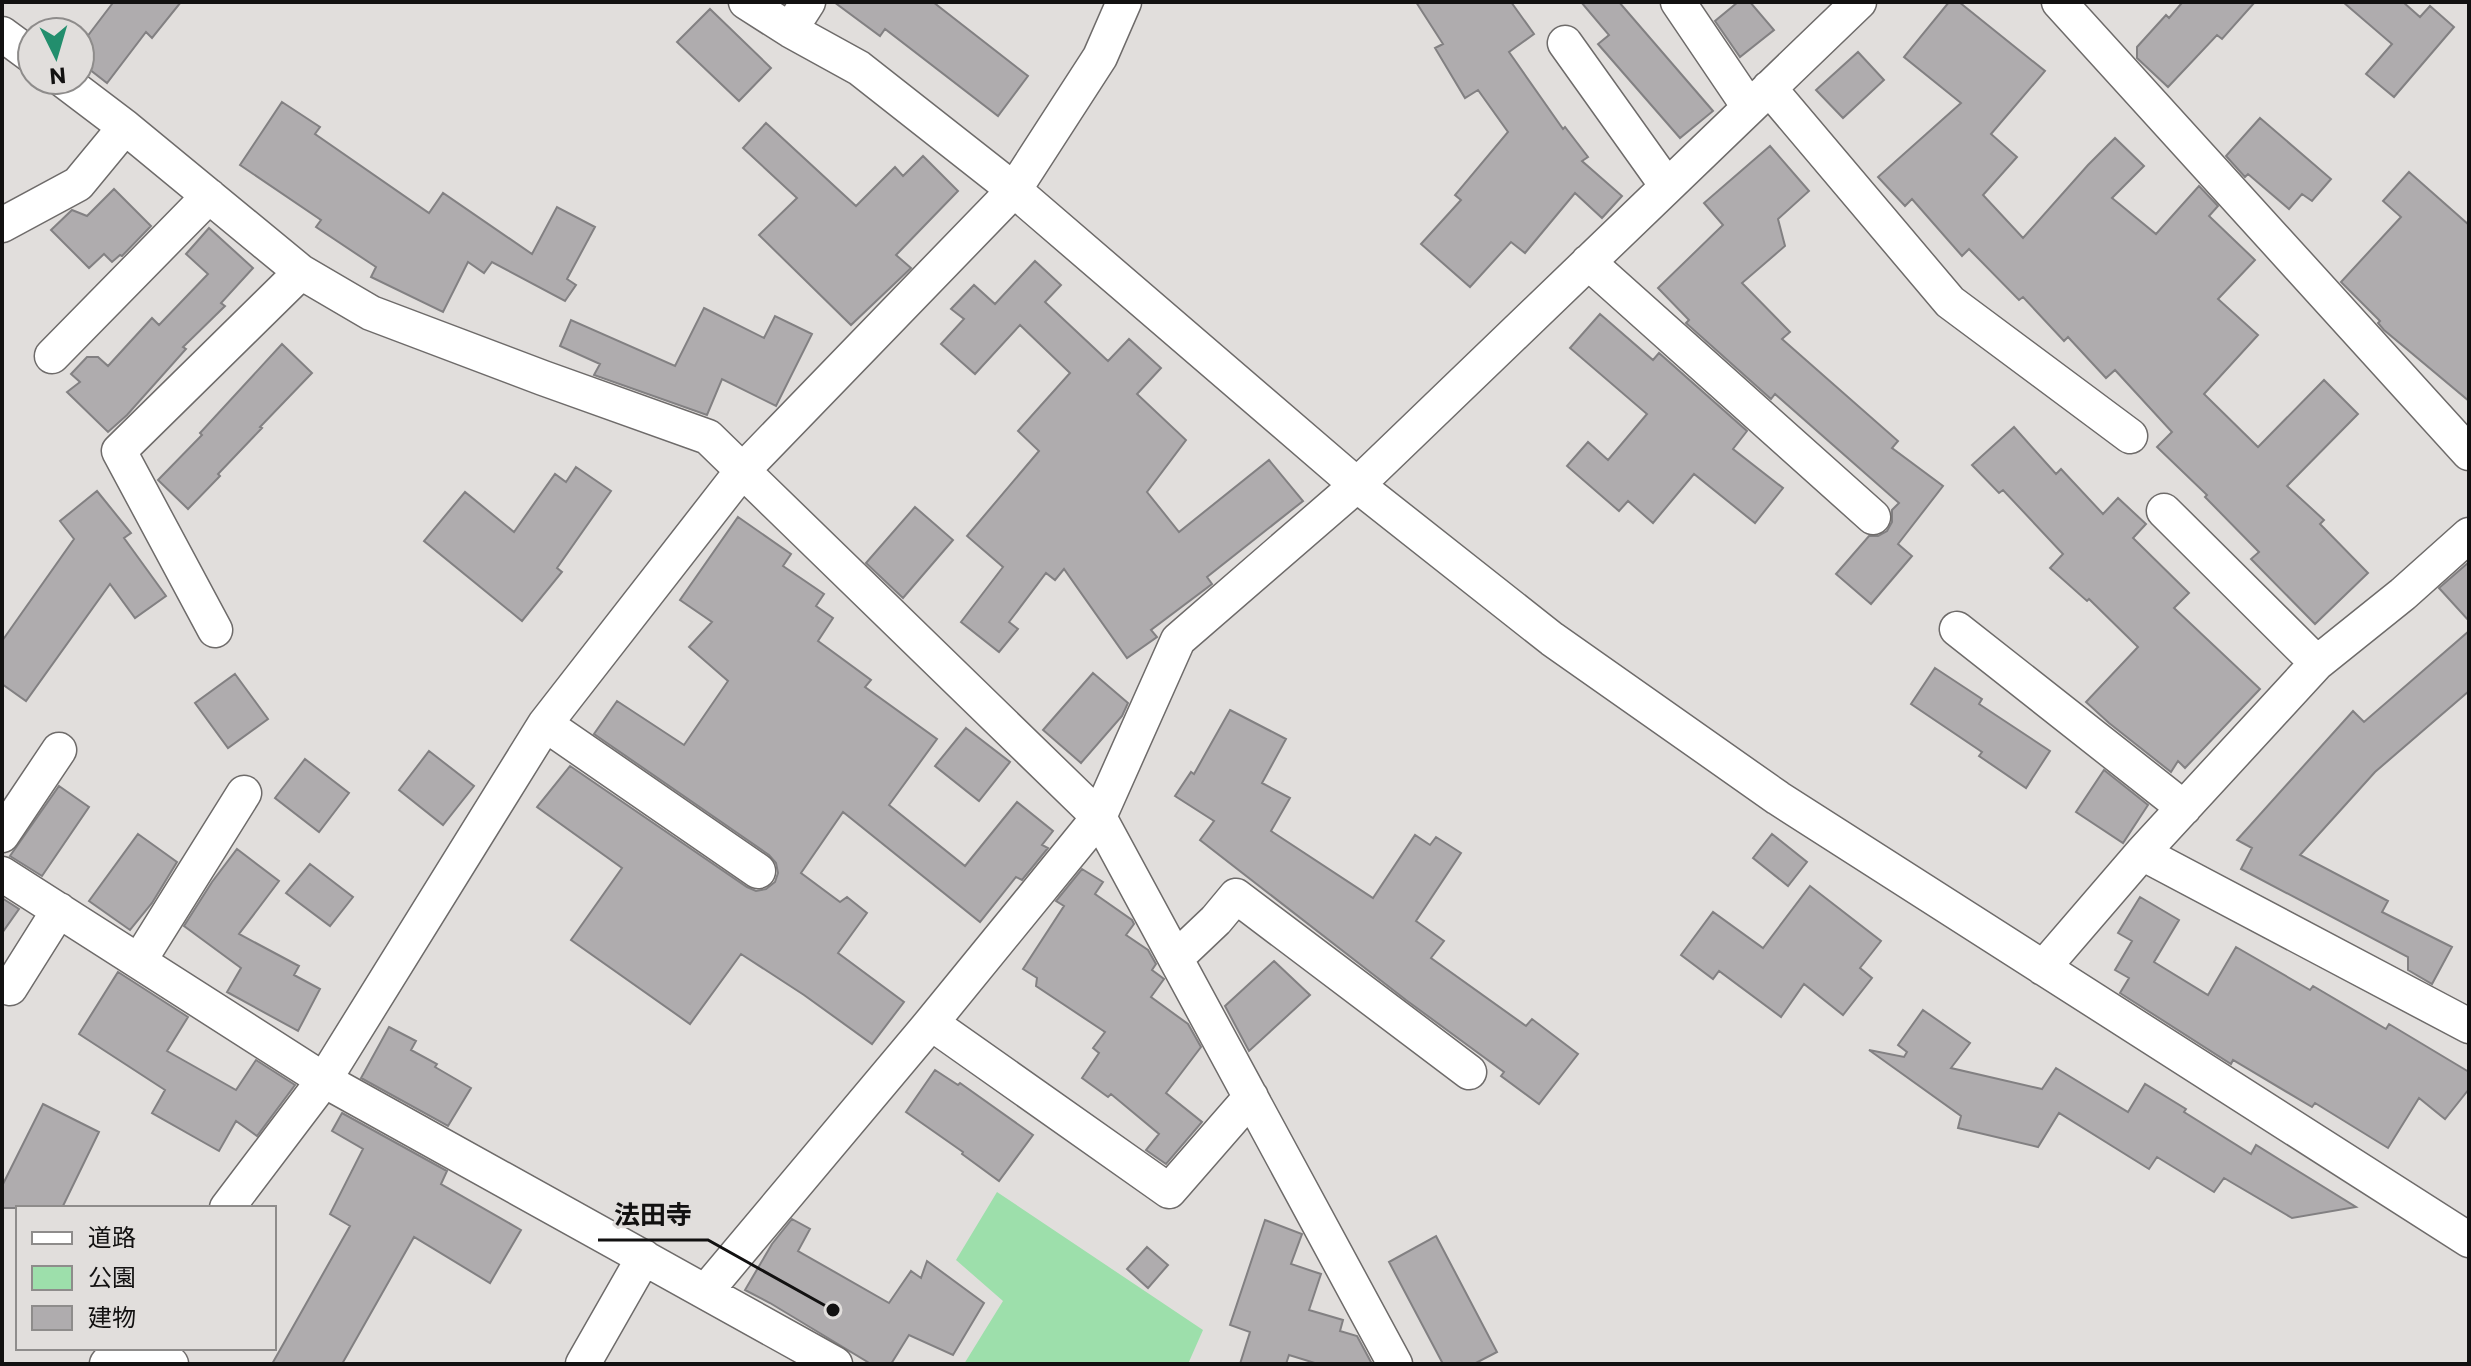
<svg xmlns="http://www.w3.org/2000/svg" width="2471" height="1366" font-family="Commissioner,'Noto Sans JP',sans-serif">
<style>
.green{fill:#9ddfab}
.building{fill:#afacae;stroke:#828082;stroke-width:2}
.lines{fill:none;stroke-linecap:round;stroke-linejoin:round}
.minor-casing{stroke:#6e6b6a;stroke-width:37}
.minor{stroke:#fff;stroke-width:34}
.leader{fill:none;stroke:#121111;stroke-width:3}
.callout-dot{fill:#121111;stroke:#e1dedc;stroke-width:3}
.callout-label{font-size:26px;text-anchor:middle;font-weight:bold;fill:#121111;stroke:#e1dedc;stroke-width:6;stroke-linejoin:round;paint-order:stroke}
</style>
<rect width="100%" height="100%" fill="#e1dedc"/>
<path class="green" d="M997,1192L1203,1330L1188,1364H964L1003,1301L956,1260Z"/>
<path class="building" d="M109,2H181L152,38L146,32L107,83L80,62V46L112,4Z
M834,2H933L1028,76L998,116L885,29L880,36Z
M1416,2H1511L1534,34L1509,52L1563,129L1565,127L1588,157L1582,161L1622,196L1602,218L1575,193L1525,253L1511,242L1470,287L1421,244L1461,200L1455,195L1508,132L1478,90L1465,98L1435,48L1443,44Z
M1581,2H1619L1713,111L1680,138L1598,44L1609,35Z
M1738,2H1750L1774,30L1740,57L1715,21Z
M1949,2H1959L2045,71L1991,134L2017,157L1983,195L2023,238L2088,165L2115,138L2144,166L2112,198L2156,234L2199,186L2218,206L2209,216L2255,260L2218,299L2258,335L2204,394L2258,447L2324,380L2358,414L2287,486L2324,520L2320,524L2368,573L2315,624L2251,559L2259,552L2205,497L2207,495L2157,447L2172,432L2115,370L2106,378L2068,337L2064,341L2023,297L2019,300L1969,249L1962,256L1912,199L1905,206L1878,177L1961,103L1904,57Z
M2179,2H2255L2222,39L2217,35L2168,87L2137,58V47L2166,15L2169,18L2181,4Z
M2343,2H2403L2420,17L2430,6L2454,27L2394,97L2366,74L2392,44Z
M710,9L771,68L739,101L677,42Z
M1858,52L1884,80L1843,118L1816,90Z
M282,102L320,127L315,134L429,213L443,193L532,254L557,207L595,227L567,279L576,285L565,301L492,262L484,273L468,262L443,312L371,277L376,267L316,227L321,220L240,165Z
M2260,118L2331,179L2312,201L2302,194L2289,209L2248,174L2245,177L2226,156Z
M766,123L856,206L895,167L903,176L923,156L958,191L896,255L911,268L851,325L759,235L797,198L743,148Z
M1770,146L1809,191L1778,219L1785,246L1742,283L1790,332L1782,339L1898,441L1892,448L1943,486L1898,544L1912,556L1871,604L1836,574L1869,536H1878L1887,531L1892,522V510L1899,503L1775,394L1771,399L1686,323L1689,320L1658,288L1723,225L1704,203Z
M2409,172L2469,225V401L2384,330L2378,323L2380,321L2341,282L2401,217L2383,201Z
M114,189L151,226L122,256L120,255L112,262L104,254L89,268L51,230L72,210L87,216Z
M209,228L253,268L221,303L225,306L183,347L186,349L127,415L108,432L67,392L80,382L71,374L87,357H98L108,366L152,318L159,325L208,274L186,254Z
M1035,261L1061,285L1045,302L1108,361L1129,339L1161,368L1137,394L1186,440L1147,492L1179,532L1269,460L1303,501L1207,577L1212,584L1151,630L1157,637L1127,658L1064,569L1055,580L1046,573L1009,622L1018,629L999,652L961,622L1003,567L967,536L1039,451L1018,431L1070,373L1020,325L975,374L941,344L964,319L951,309L974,285L995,304Z
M704,308L764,338L775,316L812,334L776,406L722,379L707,415L594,375L600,364L560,346L571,320L675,366Z
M1600,314L1653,360L1659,353L1747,431L1733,449L1783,488L1755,523L1694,474L1653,523L1628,501L1619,511L1567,466L1588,442L1608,460L1647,414L1570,348Z
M282,344L312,373L260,427L262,428L218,474L220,476L188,509L158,480L202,435L200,433Z
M2014,427L2056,474L2061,469L2103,514L2118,498L2146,524L2133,538L2189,593L2174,608L2260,689L2185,768L2178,761L2171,772L2109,723L2086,702L2138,647L2089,599L2087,601L2050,568L2063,554L2003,490L1999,493L1972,465Z
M576,467L611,491L557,568L562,572L522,621L424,541L465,492L514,532L555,474L566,482Z
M97,491L131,533L124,538L166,596L135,618L110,584L26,701L2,684V641L74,539L60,521Z
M915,507L953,540L903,598L866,563Z
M738,517L791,554L783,566L824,594L816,606L833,618L818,641L871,680L865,687L937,739L889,805L965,866L1017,802L1053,831L1042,845L1048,848L1022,880L1016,877L980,922L843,812L801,873L840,902L847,897L867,913L838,953L904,1002L872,1044L804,995L741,954L690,1024L571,940L622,868L537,807L570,766L747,887L756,891L766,889L775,882L778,873L776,863L769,855L594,734L617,701L684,745L728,681L689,647L712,622L680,600Z
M2469,562V621L2439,588Z
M2469,631V691L2375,772L2300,855L2388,901L2382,912L2452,947L2432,984L2408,970V957L2241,869L2252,848L2237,840L2353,711L2364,722Z
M1935,668L1982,699L1979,704L2050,751L2026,788L1979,756L1982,752L1911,704Z
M1093,673L1128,703L1122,716L1081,763L1043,730Z
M235,674L268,719L228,748L195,703Z
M1230,710L1286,739L1262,783L1290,798L1271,831L1373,898L1415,835L1430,845L1436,837L1461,853L1416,921L1444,941L1431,958L1526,1026L1532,1019L1578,1054L1539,1104L1501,1076L1504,1072L1406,1000L1200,840L1214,821L1175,796L1191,772L1194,774Z
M966,728L1010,762L979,801L935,766Z
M429,751L474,786L443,825L399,790Z
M305,759L349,793L319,832L275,798Z
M2104,770L2148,805L2123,843L2076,812Z
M59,786L89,807L42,876L10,856Z
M138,834L177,862L152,903L130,930L89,901Z
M1772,834L1807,862L1788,886L1753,858Z
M237,849L279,881L239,934L299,966L294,975L320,989L298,1031L227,992L241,968L184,926L212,882Z
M310,864L353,897L330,926L286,893Z
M1082,869L1103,882L1095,894L1132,920L1134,924L1126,935L1148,950L1156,964L1152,970L1164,979L1151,997L1188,1024L1201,1047L1166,1093L1202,1122L1166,1164L1146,1150L1159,1134L1111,1094L1108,1097L1082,1078L1099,1053L1093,1048L1105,1032L1036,986L1037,978L1023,969L1064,906L1056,901Z
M1810,886L1881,941L1860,968L1872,978L1843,1015L1804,984L1781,1017L1719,971L1713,979L1681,955L1713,912L1763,948Z
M2140,897L2179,920L2154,962L2208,995L2236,947L2310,990L2313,986L2386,1029L2389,1024L2469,1072V1089L2445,1119L2419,1098L2388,1148L2315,1103L2312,1107L2233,1060L2231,1064L2120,993L2129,978L2115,970L2132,941L2118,933Z
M2,898L19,909L2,933Z
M1274,961L1310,995L1249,1051L1225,1006Z
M118,972L188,1017L167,1051L236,1090L256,1060L295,1085L257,1136L236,1121L219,1151L152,1113L165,1090L79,1034Z
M1923,1010L1970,1043L1951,1068L2042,1089L2056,1068L2128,1112L2145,1084L2186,1109L2184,1112L2251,1154L2256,1145L2356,1207L2292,1218L2224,1178L2214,1192L2157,1157L2149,1169L2059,1113L2038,1147L1958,1128L1961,1116L1869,1050L1904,1057L1907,1052L1898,1045Z
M389,1027L416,1041L411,1050L437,1064L435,1067L471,1088L448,1126L361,1078Z
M935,1070L958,1085L960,1083L1033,1135L999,1181L962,1154L963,1152L906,1112Z
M43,1104L99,1132L62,1208H2V1186Z
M342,1113L447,1171L441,1184L521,1230L490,1283L414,1237L342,1364H272L350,1226L330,1214L363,1149L332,1131Z
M792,1219L810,1229L798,1251L889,1303L911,1271L921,1278L927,1261L984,1303L953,1355L909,1335L891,1364H871L770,1303L745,1290L772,1244Z
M1265,1220L1302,1234L1291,1264L1321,1274L1309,1310L1343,1320L1340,1331L1357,1336L1372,1364H1318L1289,1355L1286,1364H1240L1250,1332L1230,1325Z
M1436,1236L1497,1352L1474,1364H1443L1389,1262Z
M1147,1247L1168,1265L1148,1288L1127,1269Z"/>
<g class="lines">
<defs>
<path id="minor" d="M746,2L790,30L859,68L1014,190L1357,485L1552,639L1778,798L2469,1240
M1678,2L1749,107
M2059,2L2469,453
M790,30L808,2
M2,34L32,56
M1565,43L1667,186
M63,80L125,127L301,272L371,313L543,378L708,437L1099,817L1395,1364
M1769,88L1950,302L2130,436
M2,225L78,184L125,127
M1588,262L1873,517
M52,356L209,196
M2164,511L2317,663
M1957,629L2184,808
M215,630L119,451L301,272
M545,724L758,871
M2,835L59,750
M2142,853L2469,1026
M2,874L324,1080L835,1364
M1176,958L1216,920L1236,896L1469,1072
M139,961L244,793
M2043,968L2142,853L2317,663L2403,594L2469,535
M10,988L59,910
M931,1023L1169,1191L1251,1097
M227,1208L324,1080L545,724L742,471L1014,190L1100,57L1124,2
M706,1291L931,1023L1099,817L1178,640L1357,485L1859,2
M139,1348L171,1364
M107,1364L121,1348
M583,1364L644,1257"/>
</defs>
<use href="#minor" class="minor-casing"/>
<use href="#minor" class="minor"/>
</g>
<path class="leader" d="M833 1310L708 1240H598"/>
<circle class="callout-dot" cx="833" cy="1310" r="8"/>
<g class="callout-label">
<text x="653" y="1224">法田寺</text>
</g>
<rect width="2471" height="1366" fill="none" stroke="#121111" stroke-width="8"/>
<rect x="16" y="1206" width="260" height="144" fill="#e1dedc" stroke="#8e8c8b" stroke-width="2"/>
<rect x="32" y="1232" width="40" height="12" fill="#ffffff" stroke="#8e8c8b" stroke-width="2"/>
<text x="88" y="1246" font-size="24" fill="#121111">道路</text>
<rect x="32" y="1266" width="40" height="24" fill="#9ddfab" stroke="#8e8c8b" stroke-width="2"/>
<text x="88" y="1286" font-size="24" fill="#121111">公園</text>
<rect x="32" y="1306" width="40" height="24" fill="#afacae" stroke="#8e8c8b" stroke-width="2"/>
<text x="88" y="1326" font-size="24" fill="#121111">建物</text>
<g transform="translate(56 56) rotate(175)"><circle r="38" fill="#e1dedc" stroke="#8e8c8b" stroke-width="2"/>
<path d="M0-6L14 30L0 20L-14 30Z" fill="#228e6d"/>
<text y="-12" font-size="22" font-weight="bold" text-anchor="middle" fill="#121111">N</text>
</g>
</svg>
